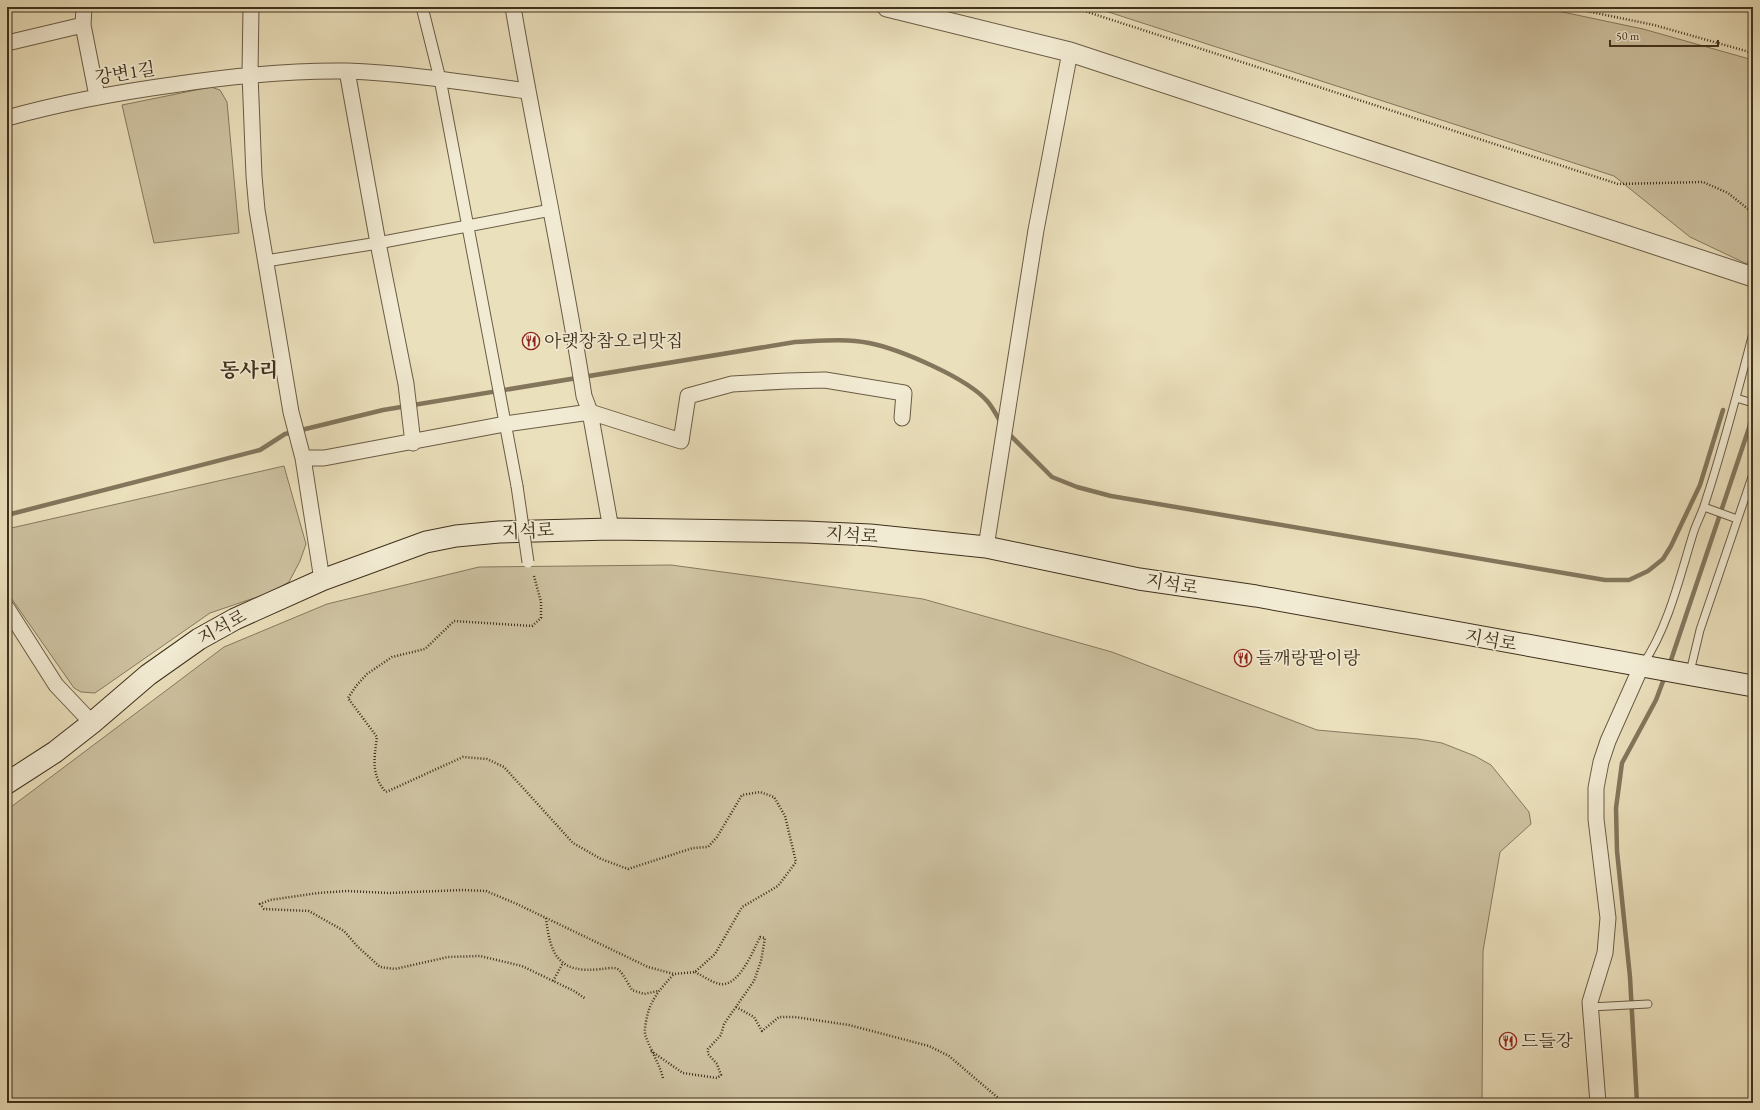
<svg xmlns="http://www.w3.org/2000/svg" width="1760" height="1110" font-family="'EB Garamond','Noto Serif KR',serif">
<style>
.green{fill:#cec2a1;stroke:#86795f}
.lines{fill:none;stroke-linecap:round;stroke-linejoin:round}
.stream{stroke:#83765c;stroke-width:4.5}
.service-casing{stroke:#6a5c45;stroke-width:9}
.pedestrian-casing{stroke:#6a5c45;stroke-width:13}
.minor-casing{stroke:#6a5c45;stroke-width:17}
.tertiary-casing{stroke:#6a5c45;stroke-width:21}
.secondary-casing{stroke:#3f301d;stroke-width:23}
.path{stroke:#3f301d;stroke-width:2.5;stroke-dasharray:1 2;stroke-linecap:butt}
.service{stroke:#f2ebd3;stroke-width:7}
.pedestrian{stroke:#f2ebd3;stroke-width:11}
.minor{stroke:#f2ebd3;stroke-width:15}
.tertiary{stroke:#f2ebd3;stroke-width:19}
.secondary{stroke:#f2ebd3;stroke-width:21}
.pedestrian-bridge-casing{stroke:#6a5c45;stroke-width:13;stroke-linecap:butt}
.pedestrian-bridge{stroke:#f2ebd3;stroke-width:11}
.labels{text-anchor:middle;stroke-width:3.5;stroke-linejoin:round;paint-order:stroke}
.street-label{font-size:18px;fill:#3f301d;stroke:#f2ebd3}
.poi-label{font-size:18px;fill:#3f301d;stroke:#f2ebd3;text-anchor:start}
.quarter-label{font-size:20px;font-weight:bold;fill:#3f301d;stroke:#f2ebd3}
</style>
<rect width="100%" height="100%" fill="#ebe0bc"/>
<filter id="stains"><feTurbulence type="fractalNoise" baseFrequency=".005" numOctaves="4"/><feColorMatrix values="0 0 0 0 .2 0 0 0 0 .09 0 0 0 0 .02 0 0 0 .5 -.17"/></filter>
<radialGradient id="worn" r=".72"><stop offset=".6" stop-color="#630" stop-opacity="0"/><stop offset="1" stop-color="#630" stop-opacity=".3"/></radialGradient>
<path class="green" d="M1093,7H1539L1643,29L1753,60V248L1747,264L1690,237L1614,176Z
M211,87L220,90L227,102L239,233L154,243L122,105Z
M284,466L306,544L300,561L289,582L269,593L210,613L95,693L81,692L74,688L7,592V529Z
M671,565L923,599L1112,652L1317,730L1418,739L1442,743L1475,756L1491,765L1529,812L1531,824L1500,852L1483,951L1482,1103H7V810L224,647L327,604L479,567Z"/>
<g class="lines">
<path class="stream" d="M1007,432L1052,477L1077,487L1111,496L1605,580H1629L1648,571L1663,559L1671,546L1700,485L1723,410
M7,515L260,450L285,434L383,410L795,342C819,341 845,338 869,343C899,349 968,378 988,402C993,408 997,416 1001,423
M1669,666L1749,428L1753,409
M1637,1103L1630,977L1617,851L1616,808L1622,763L1656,700L1665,676"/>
<defs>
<path id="service" d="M1736,398L1753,403
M1704,507L1737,519
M1643,664C1668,628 1680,576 1693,534C1696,524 1701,515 1704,506C1723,449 1738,391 1753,333
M1690,672L1700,630L1753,474
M1590,1007L1648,1004"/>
<path id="pedestrian" d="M422,7L440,79L517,486
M266,261L378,243L551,210"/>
<path id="minor" d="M84,7L83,25L97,96
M251,7L250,74L254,176L257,210L291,412L303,458L322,580
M513,7C535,137 564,266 584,396L590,412L611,529
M7,43L83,25
M347,71L378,243L406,384L413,443
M7,118C64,102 120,92 179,84C234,76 290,70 347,71C407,73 467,83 527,91
M303,458H324L505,424L590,412L681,441L688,396L732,384L787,381L825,380L904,393L902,418
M986,547L1036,230L1070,52
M7,608L56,685L92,723
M1598,1103L1590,1002L1605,953L1608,918L1596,819V788L1601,762L1608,741L1641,667"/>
<path id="tertiary" d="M887,7L1070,52L1753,277"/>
<path id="secondary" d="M7,783L55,752L92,723L148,675L199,639L235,619L322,580L426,542L456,536L499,532L611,529L806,532L870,535L986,547L1139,579L1256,596L1753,686"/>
</defs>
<use href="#service" class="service-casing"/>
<use href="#pedestrian" class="pedestrian-casing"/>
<use href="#minor" class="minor-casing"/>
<use href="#tertiary" class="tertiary-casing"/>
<use href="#secondary" class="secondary-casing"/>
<path class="path" d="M1072,7L1618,184L1703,182L1728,193L1753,213
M1567,7L1654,25L1753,53
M534,576L541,602V618L532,626L454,621L425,649L392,657L367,674L356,686L348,698L377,737C374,758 371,776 386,792L463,757L487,759L504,767L573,843L601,859L628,869L693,848L708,847L717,837L742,795L760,792L774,797L785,816L796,862L778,886L742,907L715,954L695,972L674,974L648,967L517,904L486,891L463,890L389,893L347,891L318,893L270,900L260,904L264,909L309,911L344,931L357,946L380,967L395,969L448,957L480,956L522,966L574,991L586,999
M546,918C550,955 559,974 601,969C606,969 614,966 619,970C624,975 628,984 632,990L644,994L658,991
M553,981L563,963
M736,1007L754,1017L762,1031L779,1017H795L849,1025L929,1046L949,1056L1004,1103
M651,1051L683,1073L717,1078L721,1075L717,1064L708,1054V1049L721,1035L724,1024L754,981L761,961L765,938L760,937C753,951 739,987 720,984C711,982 703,976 695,972
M663,1078C659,1063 651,1051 646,1037C644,1033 645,1027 646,1022C649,1001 660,989 674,974"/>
<use href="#service" class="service"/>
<use href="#pedestrian" class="pedestrian"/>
<use href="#minor" class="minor"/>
<use href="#tertiary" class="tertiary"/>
<use href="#secondary" class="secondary"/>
<defs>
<path id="pedestrian-bridge" d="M517,486L528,562"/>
</defs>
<use href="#pedestrian-bridge" class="pedestrian-bridge-casing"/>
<use href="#pedestrian-bridge" class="pedestrian-bridge"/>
</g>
<defs>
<symbol id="restaurant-ring" viewBox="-11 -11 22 22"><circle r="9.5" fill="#f2ebd3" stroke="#8f2418" stroke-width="1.5"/><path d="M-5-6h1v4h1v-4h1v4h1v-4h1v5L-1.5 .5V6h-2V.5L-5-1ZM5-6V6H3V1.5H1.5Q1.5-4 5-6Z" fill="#8f2418"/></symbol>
</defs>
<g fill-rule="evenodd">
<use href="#restaurant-ring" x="521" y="331" width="20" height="20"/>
<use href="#restaurant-ring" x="1233" y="648" width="20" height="20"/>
<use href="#restaurant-ring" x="1498" y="1031" width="20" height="20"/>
</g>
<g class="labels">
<g class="street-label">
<text transform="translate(125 73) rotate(-9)" y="6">강변1길</text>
<text transform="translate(528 531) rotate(-3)" y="6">지석로</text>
<text transform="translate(852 535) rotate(4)" y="6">지석로</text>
<text transform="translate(1172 584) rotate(9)" y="6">지석로</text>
<text transform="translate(222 627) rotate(-29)" y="6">지석로</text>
<text transform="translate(1491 640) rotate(10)" y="6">지석로</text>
</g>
<g class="poi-label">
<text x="544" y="347">아랫장참오리맛집</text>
<text x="1256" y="664">들깨랑팥이랑</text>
<text x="1521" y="1047">드들강</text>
</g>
<g class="quarter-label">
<text x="249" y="377">동사리</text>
</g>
</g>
<rect width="1760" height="1110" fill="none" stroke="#ebe0bc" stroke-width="24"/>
<rect x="8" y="8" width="1744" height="1094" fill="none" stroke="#3f301d" stroke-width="2"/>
<rect x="12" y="12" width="1736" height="1086" fill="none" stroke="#3f301d"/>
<path d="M1610 40v6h108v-6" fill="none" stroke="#3f301d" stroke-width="2"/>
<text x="1616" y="40" font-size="12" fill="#3f301d" stroke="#f2ebd3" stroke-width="3" paint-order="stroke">50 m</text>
<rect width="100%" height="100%" filter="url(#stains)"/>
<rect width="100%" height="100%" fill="url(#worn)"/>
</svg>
